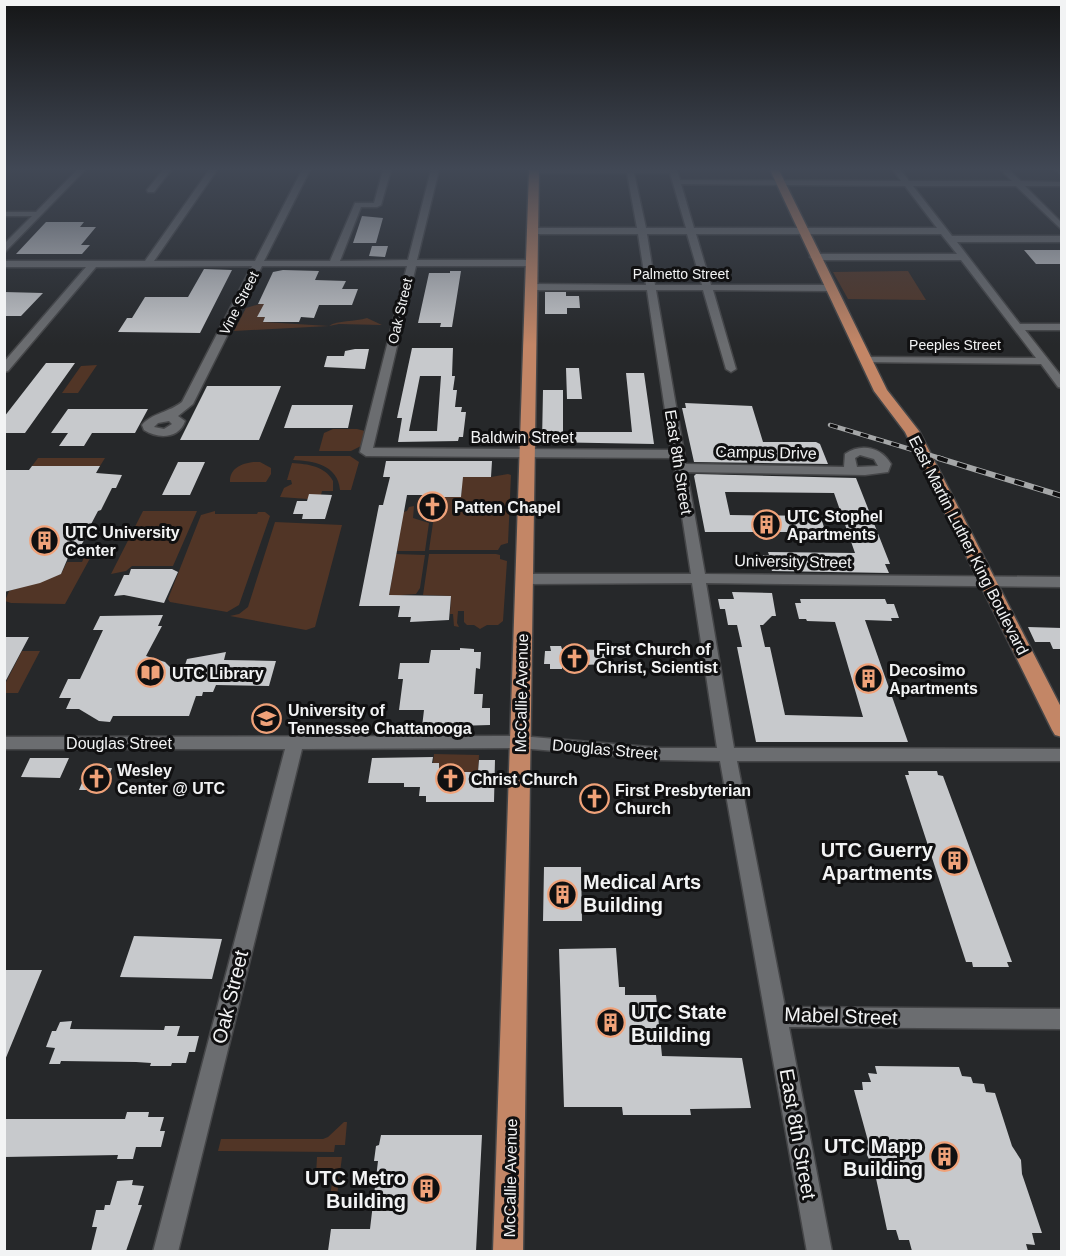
<svg xmlns="http://www.w3.org/2000/svg" width="1066" height="1256" font-family="Helvetica,sans-serif">
<style>
.green{fill:#513526}
.building{fill:#c7c9cc;fill-rule:evenodd}
.lines{fill:none;stroke-linecap:round;stroke-linejoin:round}
.minor-casing{stroke:#454648;stroke-width:3}
.major-casing{stroke:#454648;stroke-width:3}
.minor{fill:#6b6d70;fill-rule:evenodd}
.major{fill:#c38666;fill-rule:evenodd}
.rail-far1-casing{stroke:#a5a7a8;stroke-width:4.5}
.rail-casing{stroke:#a5a7a8;stroke-width:6}
.rail-far1{stroke:#101011;stroke-width:3;stroke-dasharray:8;stroke-linecap:butt}
.rail{stroke:#101011;stroke-width:4;stroke-dasharray:10;stroke-linecap:butt}
.labels{text-anchor:middle;stroke-width:6;stroke-linejoin:round;paint-order:stroke}
.far-street-label{font-size:14px;fill:#f2f3f4;stroke:#101011}
.street-label{font-size:16px;fill:#f2f3f4;stroke:#101011}
.poi-label{font-size:16px;font-weight:bold;fill:#f2f3f4;stroke:#101011;text-anchor:start}
.near-poi-label{font-size:20px;font-weight:bold;fill:#f2f3f4;stroke:#101011;text-anchor:end}
.near-street-label{font-size:20px;fill:#f2f3f4;stroke:#101011}
</style>
<rect width="100%" height="100%" fill="#26282a"/>
<path class="green" d="M908,271L926,300L848,299L833,272Z
M270,301L258,317H265L263,322L329,326C337,320 355,322 367,318L382,325L339,324L329,326L234,331L246,308Z
M97,365L78,393H62L81,366Z
M333,429H357L365,431L363,445L351,451H319L324,433Z
M295,456H350L359,462L351,490H340C338,465 314,461 293,460Z
M38,458H105L100,466H32Z
M260,462L271,468V474L266,482H230C229,466 247,461 260,462Z
M292,463C308,464 325,466 333,481V491H322L321,495L308,499L280,497L284,488L292,484L291,480H287Z
M508,474L511,475L508,543L501,545L498,550H429L434,516H442L444,497H461L462,488H449L438,477H491Z
M414,506L413,518L429,523L425,551H397L403,512L407,511L409,507Z
M143,511H197L173,566H132L126,571L111,574Z
M215,511V514H257L258,512H265L270,516L239,605L227,612L170,602L168,599L201,515Z
M275,522L342,525L315,627L306,630L230,616L239,614L248,607Z
M87,551H94L65,604L11,603L5,601L9,591L61,574L67,562H82Z
M396,554L425,555L420,588L416,594L402,595L388,602Z
M429,554H496L500,555V559L507,561L503,621L498,625H487L480,629L474,625H467L464,622V611H458L457,623L459,627L454,626L453,614H450L451,596L423,595Z
M22,651H40L18,693H5V684Z
M434,754L479,755L478,772H439V763H433Z
M344,1122H347L345,1145H335L334,1152L218,1151L221,1139H323L328,1137Z
M317,1157H342L336,1203L329,1202L333,1177L320,1178L316,1175Z"/>
<path class="building" d="M362,216L383,218L376,243H353Z
M46,222H84L80,227H96L81,245H90L82,254H16Z
M372,246H388L385,257L369,256Z
M1024,250H1062V264H1036Z
M204,269L232,270L200,333L118,332L127,318H132L145,297H188Z
M283,270L319,271L315,280L346,281L342,289H358L352,305H319L314,318L301,317L299,322H263L265,317H257L264,304H258L273,272Z
M450,271H461L452,327H440L441,323H418L429,273H450Z
M4,292L43,293L21,316H4Z
M545,292H566V296H579L580,308H567V314H545Z
M412,348H453L452,376H455L453,390H457L455,407H462L461,412H466L463,437H459L458,441L398,442L402,418H397ZM420,376H441L437,431H409Z
M355,349H369L365,369L324,367L327,356H344L345,351Z
M46,363H75L25,433H4V417Z
M566,368H579L582,399H567Z
M626,373H644L654,444L542,442L543,390H563V432H632Z
M207,386H281L259,440H180Z
M685,403L752,406L763,442H816L820,444L828,464L694,462L682,408H686Z
M292,405H353L348,428H284Z
M68,409H148L135,433H92L84,446H59L68,433H51Z
M386,461H492L491,477H463L461,497H444L442,516H422L425,495H407L389,595L451,596L449,620L410,622L411,617H398L400,606H359L379,505H383L390,477H383Z
M178,462H205L190,495H162Z
M32,466H100L96,473L122,475L116,488H112L101,510L98,511L88,530H90L76,554L70,553L61,574L40,583L4,592V470H29Z
M696,474L856,478L890,564H885L889,573L772,571L771,568H766L763,555H769L768,552L855,553L834,493L725,492L730,515L816,516L817,518H821L825,530H821V532H705L694,476Z
M309,494L332,495L325,519H302L303,514H293L297,501H307Z
M131,569H172L178,572L164,603L124,595L114,596L124,575H129Z
M732,592L772,593L776,616H772L763,625H760L765,647H770L785,715L863,717L835,622L807,621L806,619H799L795,603H801L800,599H885L887,604H894L899,618H891L892,621L865,620L908,742H756L737,647H742L737,625H728L725,609H720L718,599H734Z
M163,615L158,626H162L146,656L165,662L171,668H184L187,659L226,652L224,660L276,661L269,686L216,685L213,692H203L202,696H196L189,716H113L110,722L99,721L79,709H66L71,698H59L68,679H80L103,630H93L100,616Z
M1028,627L1062,628V649H1053L1050,642H1035Z
M4,637H29L4,684Z
M550,646H561L562,649L604,650L606,664L562,666V669H550V664H544L545,651H551Z
M460,648L474,649V652H481L480,669L476,668L474,694H483L482,708H490V725L422,727L424,710H399L403,679H398L400,663H429L431,650H460Z
M433,757L432,763H439V772H478L479,760H495L494,802H426V796H419L420,787H404V783H368L372,758Z
M30,758H69L60,778L21,777Z
M88,768H112L103,790H79Z
M908,771H937L938,775L943,776L1012,962H1007L1009,967H973L972,962H966L905,775H909Z
M544,867H581L582,921H543Z
M134,936L222,939L212,979L120,977Z
M616,948L619,987H625V995H656L662,1056L742,1058L751,1108L690,1109L691,1115H623L622,1107H564L559,949Z
M4,970H42L5,1060H4Z
M72,1021L70,1029L164,1030L165,1026H180L177,1036H199L195,1052H189L186,1063H172L171,1066H150L151,1063L136,1062L61,1061L60,1064H49L55,1048L46,1047L52,1031H56L60,1022Z
M875,1066L959,1067L962,1076L971,1077L973,1083L984,1084L986,1092L995,1093L1012,1146L1021,1160L1022,1174L1042,1233H1032L1035,1245L1026,1244L1028,1251H912L909,1240H899L896,1230H887L874,1169L867,1155L868,1141L854,1090H863L862,1082H871L868,1073L877,1074Z
M127,1112H149L148,1117H164L160,1131H165L161,1147H136L133,1159H117L118,1155L4,1157V1119H125Z
M381,1135H482L476,1251H328L331,1229H370L378,1161H374L376,1146L379,1145Z
M133,1180L132,1185L144,1186L138,1205H142L126,1251H91L97,1227H92L96,1210H104L105,1205H110L117,1181Z"/>
<g class="lines">
<defs>
<path id="minor" d="M77,170H85L4,253V244L32,216H4V212H36Z
M163,170H171L154,192H148L147,190Z
M209,170H217L154,261H255L302,170H310L264,261H330L355,203H374L383,170H391L381,205L377,207H361L340,261L408,260L431,170H439L417,260H531L536,263L531,266H416L373,448L671,450L647,290H531L526,287L531,284L646,285L638,234H532L528,231L532,228H637L627,173H534L531,170H677L680,180L901,181L893,170H901L909,181H1012L1001,170H1009L1021,181L1062,182V186H1025L1062,223V230L1016,186H913L952,236H1062V242H957L1020,324H1062V330H1025L1062,377V388L1058,387L1041,364L862,362L861,360L866,357L1036,358L961,260H815L810,257L815,254H957L941,234H696L711,285H831L836,288L831,291L713,290L736,369L731,372L726,369L703,290H656L686,464L844,467L845,454C861,443 881,447 891,464L888,472L865,475L687,472L705,574L1062,577V587L706,583L734,748L1062,749V761H737L785,1007L1062,1009V1029L789,1027L832,1252H807L720,761L661,760L520,748L302,749L178,1252H153L285,749H4V737L520,736L661,748H717L692,583L524,584L517,579L524,574H691L673,458L366,456L360,452L407,266H262L193,404L178,416L185,421C179,439 158,439 144,430L142,425C152,413 170,412 182,402L252,266L96,267L8,371L4,372V362L86,267H4V261H145ZM634,173H670L686,228H646ZM681,184L905,186L937,228H694ZM647,234H687L702,285H655ZM169,421L172,424L164,429L154,427L158,423ZM860,455L874,459L878,466L857,467L855,458Z
M1055,170H1062V174Z"/>
<path id="major" d="M529,170H539L523,1252H493Z
M770,170H779L887,390L919,431L1062,709V737L1055,735L1052,730L905,432L874,391Z"/>
</defs>
<use href="#minor" class="minor-casing"/>
<use href="#major" class="major-casing"/>
<use href="#minor" class="minor"/>
<use href="#major" class="major"/>
<defs>
<path id="rail-far1" d="M830,425L943,459"/>
<path id="rail" d="M938,458L1062,496"/>
</defs>
<use href="#rail-far1" class="rail-far1-casing"/>
<use href="#rail" class="rail-casing"/>
<use href="#rail-far1" class="rail-far1"/>
<use href="#rail" class="rail"/>
</g>
<linearGradient id="sky" x2="0" y2="1"><stop stop-color="#151617"/><stop offset="0.49" stop-color="#414855"/><stop offset="1" stop-color="#414855" stop-opacity="0"/></linearGradient>
<rect width="1066" height="345" fill="url(#sky)"/>
<defs>
<symbol id="church-ring" viewBox="-11 -11 22 22"><circle r="9.5" fill="#101011" stroke="#f0a279" stroke-width="1.5"/><path d="M-1.2-6h2.4v3.5h3.3v2.4h-3.3V6h-2.4V-.1h-3.3v-2.4h3.3Z" fill="#f0a279"/></symbol>
<symbol id="building-ring" viewBox="-11 -11 22 22"><circle r="9.5" fill="#101011" stroke="#f0a279" stroke-width="1.5"/><path d="M-4-6H4V6H1V3H-1V6H-4ZM-2.5-4.3h1.7v1.8h-1.7ZM.8-4.3h1.7v1.8H.8ZM-2.5-1h1.7V.8h-1.7ZM.8-1h1.7V.8H.8Z" fill="#f0a279"/></symbol>
<symbol id="library-ring" viewBox="-11 -11 22 22"><circle r="9.5" fill="#101011" stroke="#f0a279" stroke-width="1.5"/><path d="M-6-4Q-3-5.5-.7-3.5V5Q-3 3-6 4ZM6-4Q3-5.5 .7-3.5V5Q3 3 6 4Z" fill="#f0a279"/></symbol>
<symbol id="university-ring" viewBox="-11 -11 22 22"><circle r="9.5" fill="#101011" stroke="#f0a279" stroke-width="1.5"/><path d="M0-5L7-2L0 1L-7-2ZM-4 1L0 2.5L4 1V4Q0 6-4 4Z" fill="#f0a279"/></symbol>
</defs>
<g fill-rule="evenodd">
<use href="#church-ring" x="416" y="490" width="33" height="33"/>
<use href="#building-ring" x="750" y="508" width="33" height="33"/>
<use href="#building-ring" x="28" y="524" width="33" height="33"/>
<use href="#church-ring" x="558" y="642" width="33" height="33"/>
<use href="#library-ring" x="134" y="656" width="33" height="33"/>
<use href="#building-ring" x="852" y="662" width="33" height="33"/>
<use href="#university-ring" x="250" y="702" width="33" height="33"/>
<use href="#church-ring" x="80" y="762" width="33" height="33"/>
<use href="#church-ring" x="434" y="762" width="33" height="33"/>
<use href="#church-ring" x="578" y="782" width="33" height="33"/>
<use href="#building-ring" x="938" y="844" width="33" height="33"/>
<use href="#building-ring" x="546" y="878" width="33" height="33"/>
<use href="#building-ring" x="594" y="1006" width="33" height="33"/>
<use href="#building-ring" x="928" y="1140" width="33" height="33"/>
<use href="#building-ring" x="410" y="1172" width="33" height="33"/>
</g>
<g class="labels">
<g class="far-street-label">
<text x="681" y="279">Palmetto Street</text>
<text transform="translate(239 303) rotate(-63)" y="5">Vine Street</text>
<text transform="translate(400 311) rotate(-77)" y="5">Oak Street</text>
<text x="955" y="350">Peeples Street</text>
</g>
<g class="street-label">
<text x="522" y="443">Baldwin Street</text>
<text transform="translate(766 452) rotate(1)" y="6">Campus Drive</text>
<text transform="translate(679 462) rotate(81)" y="6">East 8th Street</text>
<text transform="translate(969 545) rotate(63)" y="6">East Martin Luther King Boulevard</text>
<text transform="translate(793 561) rotate(1)" y="6">University Street</text>
<text transform="translate(521 693) rotate(-89)" y="6">McCallie Avenue</text>
<text x="119" y="749">Douglas Street</text>
<text transform="translate(605 749) rotate(5)" y="6">Douglas Street</text>
<text transform="translate(510 1178) rotate(-89)" y="6">McCallie Avenue</text>
</g>
<g class="poi-label">
<text x="454" y="513">Patten Chapel</text>
<text x="787" y="522">UTC Stophel<tspan x="787" dy="18">Apartments</tspan></text>
<text x="65" y="538">UTC University<tspan x="65" dy="18">Center</tspan></text>
<text x="596" y="655">First Church of<tspan x="596" dy="18">Christ, Scientist</tspan></text>
<text x="889" y="676">Decosimo<tspan x="889" dy="18">Apartments</tspan></text>
<text x="172" y="679">UTC Library</text>
<text x="288" y="716">University of<tspan x="288" dy="18">Tennessee Chattanooga</tspan></text>
<text x="117" y="776">Wesley<tspan x="117" dy="18">Center @ UTC</tspan></text>
<text x="471" y="785">Christ Church</text>
<text x="615" y="796">First Presbyterian<tspan x="615" dy="18">Church</tspan></text>
</g>
<g class="near-poi-label">
<text x="933" y="857">UTC Guerry<tspan x="933" dy="23">Apartments</tspan></text>
<text x="583" y="889" text-anchor="start">Medical Arts<tspan x="583" dy="23">Building</tspan></text>
<text x="631" y="1019" text-anchor="start">UTC State<tspan x="631" dy="23">Building</tspan></text>
<text x="923" y="1153">UTC Mapp<tspan x="923" dy="23">Building</tspan></text>
<text x="406" y="1185">UTC Metro<tspan x="406" dy="23">Building</tspan></text>
</g>
<g class="near-street-label">
<text transform="translate(230 997) rotate(-76)" y="7">Oak Street</text>
<text transform="translate(841 1016) rotate(2)" y="7">Mabel Street</text>
<text transform="translate(798 1134) rotate(80)" y="7">East 8th Street</text>
</g>
</g>
<rect width="1066" height="1256" fill="none" stroke="#f2f3f4" stroke-width="12"/>
</svg>
